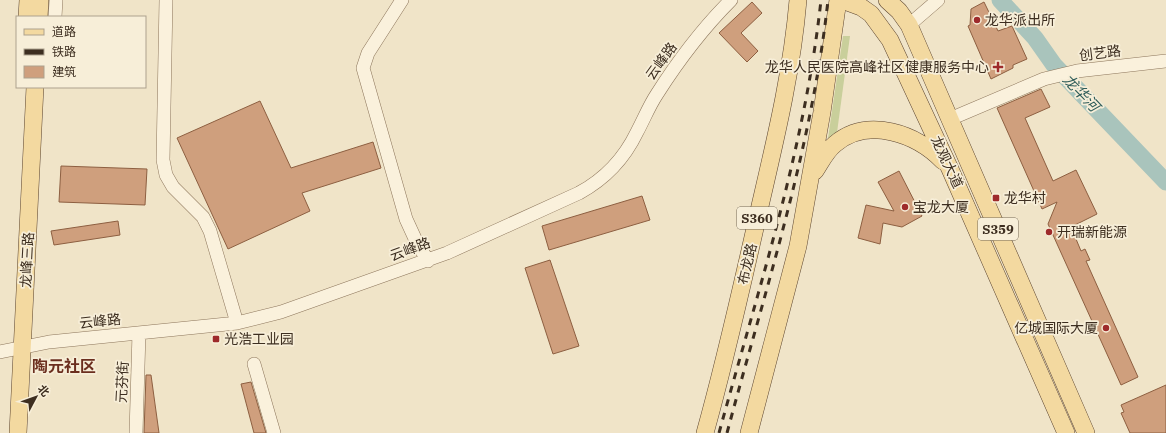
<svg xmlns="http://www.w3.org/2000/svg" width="1166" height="433" font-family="'IBM Plex Serif','Noto Sans SC',serif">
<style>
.green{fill:#c9cf9b}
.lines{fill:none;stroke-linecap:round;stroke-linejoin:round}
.river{stroke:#a9c4bc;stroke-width:17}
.building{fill:#cf9f7d;stroke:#8d5f41}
.minor-casing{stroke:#8d765c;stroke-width:14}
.major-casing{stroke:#5b4430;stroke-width:18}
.minor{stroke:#faf1dc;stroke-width:13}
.major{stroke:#f3d9a0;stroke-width:17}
.rail{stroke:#3d2e20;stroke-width:3;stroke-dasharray:7 7;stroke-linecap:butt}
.poi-dot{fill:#9e2a2b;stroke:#f7eed8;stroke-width:1.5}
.labels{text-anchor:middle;stroke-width:3.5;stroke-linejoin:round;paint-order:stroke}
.shield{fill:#f7eed8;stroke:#756857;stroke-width:1}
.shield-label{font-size:13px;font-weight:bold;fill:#3d2e20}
.poi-label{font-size:14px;fill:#3d2e20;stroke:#f7eed8;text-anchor:start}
.street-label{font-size:14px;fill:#3d2e20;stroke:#f7eed8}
.water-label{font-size:15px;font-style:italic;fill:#2f5d5a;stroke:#f7eed8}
.quarter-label{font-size:16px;font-weight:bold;fill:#6b2e1e;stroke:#f7eed8}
</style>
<rect width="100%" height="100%" fill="#f0e4c8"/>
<path class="green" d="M843,36H850L836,140L827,145Z"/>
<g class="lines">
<path class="river" d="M1000,0L1035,38L1054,65L1166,182"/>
</g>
<path class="building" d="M752,2L762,13L741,33L758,51L747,62L719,33Z
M984,2L998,31L1012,26L1027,59L1013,65V68L991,79L968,26L970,25L971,9Z
M1041,89L1050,107L1025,118L1053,181L1076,170L1097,214L1071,227L1081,251L1085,249L1090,260L1086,261L1138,377L1121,385L1048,224L1057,202L1042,209L997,108Z
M260,101L291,168L373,142L381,168L302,193L310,211L228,249L177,138Z
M61,166L147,169L145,205L59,202Z
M899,171L922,216L902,227L883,223L880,244L858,238L866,205L894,211L878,182Z
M642,196L650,220L549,250L542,226Z
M118,221L120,235L54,245L51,231Z
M550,260L579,346L553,354L525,268Z
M146,375H151L159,433H144Z
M251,382L266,433H254L241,384Z
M1166,385V433H1130L1121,413L1124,412L1121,405Z"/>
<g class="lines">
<defs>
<path id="minor" d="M166,0L163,160L166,175L173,187L203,217L210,231L237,323
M402,0L368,53L363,68L406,219L417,243L428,261
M55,17L56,0
M909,25L938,0
M950,119L1044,79L1077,71L1166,61
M0,352L49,342L237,323L281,312L447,253L579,193C605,179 624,159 637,132C644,119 649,106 657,94C678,61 703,28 731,0
M254,364L274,433
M136,433L139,333"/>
<path id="major" d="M842,0L861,7L871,14L890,40L950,169L1066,433
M887,0L899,11L909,25L1086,433
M27,17L28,0
M39,17L40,0
M815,171C821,162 826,151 835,144C868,116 917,134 943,161
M18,433L35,87
M705,433C726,358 743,282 760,206C776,137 792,71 798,0
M749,433L798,246L822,112L838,0"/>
</defs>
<use href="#minor" class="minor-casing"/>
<use href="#major" class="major-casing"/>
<use href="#minor" class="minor"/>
<use href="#major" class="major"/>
<path class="rail" d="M719,433C758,290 805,148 821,0
M727,433C765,290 812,148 828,0"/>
</g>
<g class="poi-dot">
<circle cx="977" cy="20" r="4"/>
<path d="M996 61h4v4h4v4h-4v4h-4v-4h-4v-4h4z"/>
<rect x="992" y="194" width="8" height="8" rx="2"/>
<circle cx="905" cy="207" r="4"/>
<circle cx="1049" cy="232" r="4"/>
<circle cx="1106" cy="328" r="4"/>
<rect x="212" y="335" width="8" height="8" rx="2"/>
</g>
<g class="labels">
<g class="shield">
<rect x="737" y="207" width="40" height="22" rx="3"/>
<rect x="978" y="218" width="40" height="22" rx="3"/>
</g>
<g class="shield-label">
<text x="757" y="223">S360</text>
<text x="998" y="234">S359</text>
</g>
<g class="poi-label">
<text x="985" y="25">龙华派出所</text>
<text x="989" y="72" text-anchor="end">龙华人民医院高峰社区健康服务中心</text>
<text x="1004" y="203">龙华村</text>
<text x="913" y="212">宝龙大厦</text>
<text x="1057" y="237">开瑞新能源</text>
<text x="1098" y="333" text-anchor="end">亿城国际大厦</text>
<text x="224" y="344">光浩工业园</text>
</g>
<g class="street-label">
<text transform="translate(1100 53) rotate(-7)" y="5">创艺路</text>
<text transform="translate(661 61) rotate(-54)" y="5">云峰路</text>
<text transform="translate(947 162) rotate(65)" y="5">龙观大道</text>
<text transform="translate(410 249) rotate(-20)" y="5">云峰路</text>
<text transform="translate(27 260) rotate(-87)" y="5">龙峰三路</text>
<text transform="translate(747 264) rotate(-77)" y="5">布龙路</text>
<text transform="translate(100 321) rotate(-6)" y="5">云峰路</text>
<text transform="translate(122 382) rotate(-87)" y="5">元芬街</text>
</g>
<g class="water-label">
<text transform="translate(1081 93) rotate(46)" y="5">龙华河</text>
</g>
<g class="quarter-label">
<text x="64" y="372">陶元社区</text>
</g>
</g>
<rect x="16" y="16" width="130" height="72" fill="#f7eed8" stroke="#ada18e"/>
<rect x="24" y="29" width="20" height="6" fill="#f3d9a0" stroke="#ada18e"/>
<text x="52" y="36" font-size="12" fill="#3d2e20">道路</text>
<rect x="24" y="49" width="20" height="6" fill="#3d2e20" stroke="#ada18e"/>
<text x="52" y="56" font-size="12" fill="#3d2e20">铁路</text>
<rect x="24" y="66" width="20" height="12" fill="#cf9f7d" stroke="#ada18e"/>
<text x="52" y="76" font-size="12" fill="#3d2e20">建筑</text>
<g transform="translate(36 397) rotate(49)" stroke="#f7eed8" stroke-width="3" paint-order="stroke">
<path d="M0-3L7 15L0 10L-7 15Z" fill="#3d2e20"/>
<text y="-6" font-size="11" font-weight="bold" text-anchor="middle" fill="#3d2e20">北</text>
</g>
</svg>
